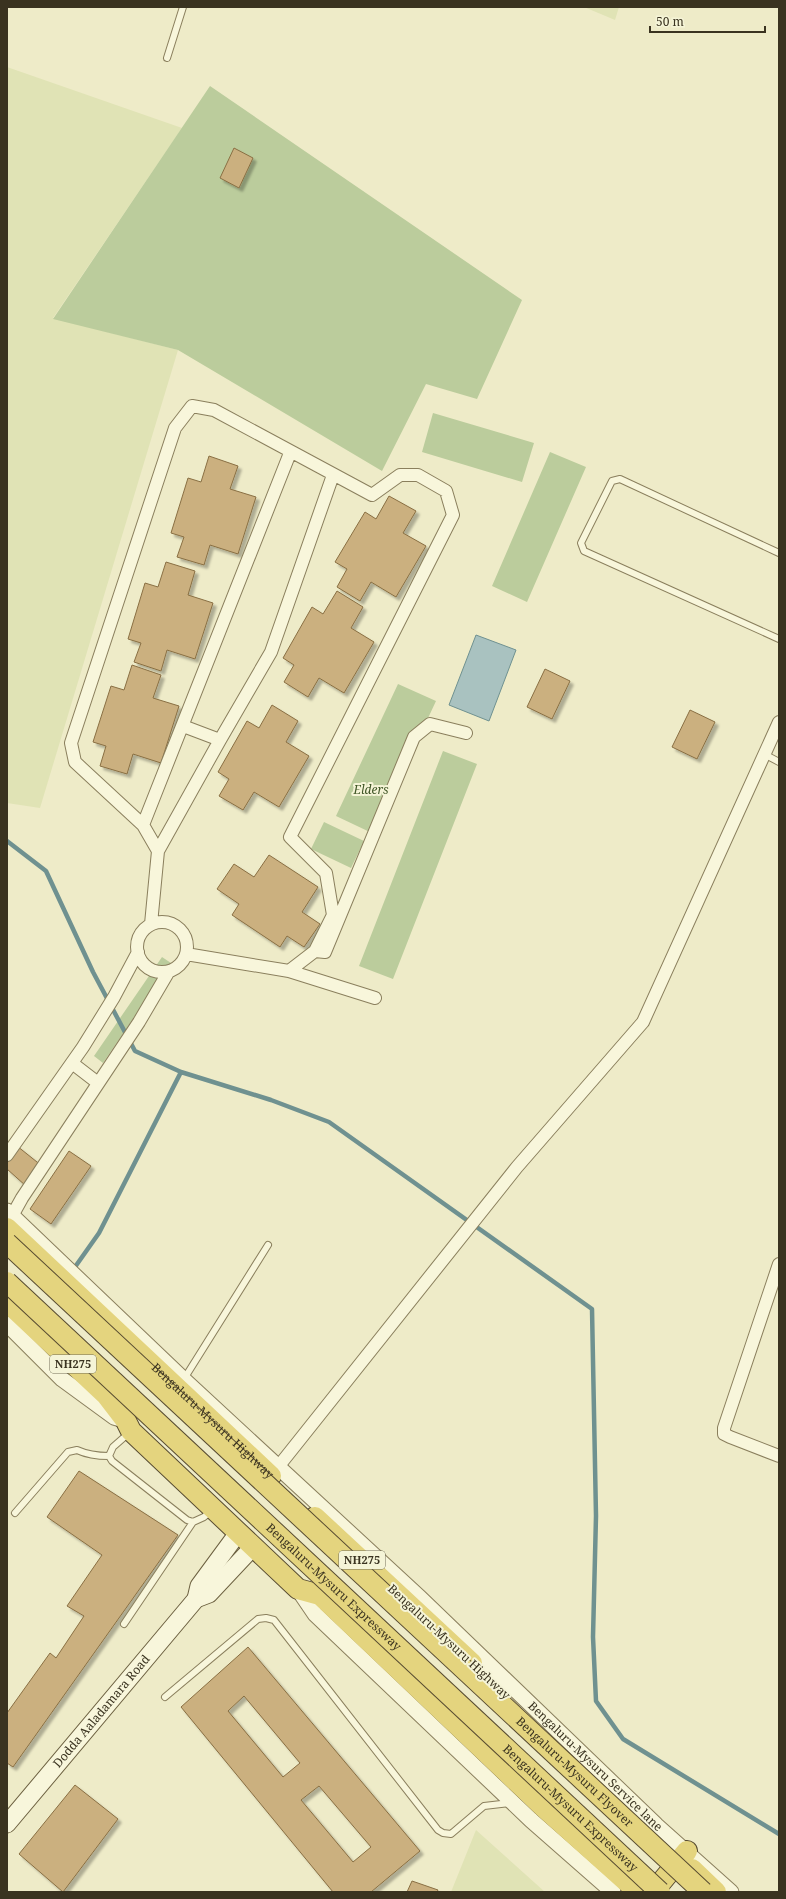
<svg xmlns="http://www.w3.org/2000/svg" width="786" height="1899" font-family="'Noto Serif',serif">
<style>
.farmland{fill:#e0e3b5}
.green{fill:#bbcc9c}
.water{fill:#a9c2c0;stroke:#6f9190}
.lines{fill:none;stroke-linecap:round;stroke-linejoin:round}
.stream{stroke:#6f9190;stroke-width:4.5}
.building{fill:#cbb07f;stroke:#896f43;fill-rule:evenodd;filter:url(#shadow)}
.service-casing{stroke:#8a7f5d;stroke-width:8}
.minor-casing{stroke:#8a7f5d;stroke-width:14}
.tertiary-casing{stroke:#8a7f5d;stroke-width:17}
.secondary-casing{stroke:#6c6040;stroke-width:19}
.trunk-casing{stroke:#584c31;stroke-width:22}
.service{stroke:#f8f6db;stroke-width:6}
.minor{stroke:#f8f6db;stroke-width:12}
.tertiary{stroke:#f8f6db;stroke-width:15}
.secondary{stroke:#f8f6db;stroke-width:17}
.trunk{stroke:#e4d47e;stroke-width:20}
.trunk-bridge-casing{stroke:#584c31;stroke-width:22;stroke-linecap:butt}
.trunk-bridge{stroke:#e4d47e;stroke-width:20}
.labels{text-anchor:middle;stroke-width:4;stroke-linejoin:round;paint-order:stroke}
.shield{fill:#f5f4d7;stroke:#726d57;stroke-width:1}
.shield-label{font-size:11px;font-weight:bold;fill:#3a3320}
.park-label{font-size:12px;font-style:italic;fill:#405627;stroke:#f5f4d7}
.street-label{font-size:12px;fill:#3a3320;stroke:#f5f4d7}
</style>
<defs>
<filter id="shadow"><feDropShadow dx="3.5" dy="3.5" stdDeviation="1" flood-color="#0004"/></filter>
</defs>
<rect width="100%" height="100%" fill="#eeebc8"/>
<path class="farmland" d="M584,7H619L615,20Z
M7,67L182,128L53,318L178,350L40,808L7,803Z
M476,1830L545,1892H451Z"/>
<path class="green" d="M210,86L522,300L477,399L426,384L382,471L178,350L53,319Z
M433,413L534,443L522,482L422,452Z
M550,452L586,467L527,602L492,586Z
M398,684L436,701L374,834L336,816Z
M443,751L477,764L393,979L359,966Z
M324,822L364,841L351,868L311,849Z
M162,957L171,963L103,1063L94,1056Z"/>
<path class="water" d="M476,635L516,650L489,721L449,705Z"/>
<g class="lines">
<path class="stream" d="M7,841L46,871L93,972L135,1051L181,1072L271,1100L329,1122L592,1309L596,1516L593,1637L596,1701L623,1739L779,1834
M75,1267L99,1233L181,1072"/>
</g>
<path class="building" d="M234,148L253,158L239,188L220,178Z
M209,456L238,466L230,489L256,497L238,554L210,545L204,565L177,557L184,537L171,533L188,478L201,482Z
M389,496L416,511L403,533L426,546L396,597L371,582L360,601L337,587L347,569L335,562L365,512L376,519Z
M166,562L195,571L188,595L213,603L195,659L167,650L161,671L134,662L141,643L128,639L145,583L158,587Z
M337,591L363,607L351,628L374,642L344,693L319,678L308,697L284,682L294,665L283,658L312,607L323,614Z
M132,665L161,675L153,698L179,706L161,763L133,754L127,774L100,766L106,746L93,742L111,686L124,690Z
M545,669L570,681L552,719L527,707Z
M272,705L298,721L286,742L309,756L279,807L254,792L243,810L219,796L229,779L218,772L247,721L259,728Z
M690,710L715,722L697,759L672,747Z
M269,855L318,887L302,912L320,924L304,947L287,936L280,947L232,915L239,904L217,889L234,864L254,877Z
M17,1146L42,1166L26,1186L7,1169V1159Z
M69,1151L91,1166L51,1224L30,1209Z
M79,1471L178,1535L13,1767L7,1763V1713L50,1653L56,1658L84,1616L67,1606L102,1555L47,1517Z
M248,1647L420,1851L371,1892H333L181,1707ZM244,1696L300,1763L283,1777L228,1711ZM319,1786L371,1847L353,1862L301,1800Z
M75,1785L118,1819L63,1892L19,1854Z
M412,1881L438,1890L437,1892H407Z"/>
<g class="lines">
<defs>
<path id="service" d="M167,58L183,7
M779,553L620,479L612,481L581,543L584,551L779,639
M764,754L779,762
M184,1379L268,1245
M129,1433L113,1447L109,1456L112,1461L187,1520L193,1522L204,1517L212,1510
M15,1513L68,1452L77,1450C88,1455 97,1456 109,1456
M124,1624L193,1522
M165,1697L258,1619L266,1618L274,1620L438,1830L443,1833L451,1834L484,1806L510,1803"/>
<path id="minor" d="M183,726L220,740
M143,825L290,453
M158,851L220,740L271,652L333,475
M137 947a25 25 0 1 1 50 0a25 25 0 1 1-50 0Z
M151,924L158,851L143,825L75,762L71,743L175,428L192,406L214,410L372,495L400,475H418L446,491L453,515L290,837L326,873L333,915L315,951L289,971
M315,951L325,952L414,737L430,724L466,733
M186,954L289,971L375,998
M72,1063L98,1083
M7,1155L83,1047L114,997L138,952
M12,1216L22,1198L139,1022L169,971
M779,1264L724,1428V1434L730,1437L779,1456
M278,1467L517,1167L643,1022L779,722"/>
<g id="tertiary">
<path id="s1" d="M7,1211L184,1380L419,1597L656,1825L731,1892"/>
<path d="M7,1324L62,1379L114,1417L124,1420"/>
<path d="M298,1589L315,1614L531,1820L613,1892"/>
</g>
<g id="secondary">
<path d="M196,1599L199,1586L238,1533"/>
<path id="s2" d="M7,1824L196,1599L209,1594L253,1547"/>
</g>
<g id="trunk">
<path id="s3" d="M7,1228L271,1476"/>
<path d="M7,1302L106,1395L126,1421L131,1431L298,1589L320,1595L542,1806L638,1892"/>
<path d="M315,1517L472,1663"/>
<path d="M692,1869L716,1892"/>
<path d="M653,1892L687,1851"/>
</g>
</defs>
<use href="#service" class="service-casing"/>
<use href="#minor" class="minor-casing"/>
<use href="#tertiary" class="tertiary-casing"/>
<use href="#secondary" class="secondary-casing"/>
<use href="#trunk" class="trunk-casing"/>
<use href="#service" class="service"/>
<use href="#minor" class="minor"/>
<use href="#tertiary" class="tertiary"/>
<use href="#secondary" class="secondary"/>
<use href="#trunk" class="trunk"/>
<defs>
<g id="trunk-bridge">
<path id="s4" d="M7,1243L703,1892"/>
<path id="s5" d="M7,1282L660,1892"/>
</g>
</defs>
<use href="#trunk-bridge" class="trunk-bridge-casing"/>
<use href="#trunk-bridge" class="trunk-bridge"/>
</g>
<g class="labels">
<g class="shield">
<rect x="50" y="1355" width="46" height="18" rx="3"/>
<rect x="339" y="1551" width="46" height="18" rx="3"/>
</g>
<g class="shield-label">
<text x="73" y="1368">NH275</text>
<text x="362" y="1564">NH275</text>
</g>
<g class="park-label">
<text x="371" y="794">Elders</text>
</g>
<g class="street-label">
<text dy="4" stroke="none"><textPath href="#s3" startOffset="282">Bengaluru-Mysuru Highway</textPath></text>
<text dy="4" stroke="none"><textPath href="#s5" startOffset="447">Bengaluru-Mysuru Expressway</textPath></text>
<text transform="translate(449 1642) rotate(43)" y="4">Bengaluru-Mysuru Highway</text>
<text dy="4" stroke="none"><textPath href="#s2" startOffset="147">Dodda Aaladamara Road</textPath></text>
<text dy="4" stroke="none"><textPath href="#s1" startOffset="809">Bengaluru-Mysuru Service lane</textPath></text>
<text dy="4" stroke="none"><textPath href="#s4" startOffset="776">Bengaluru-Mysuru Flyover</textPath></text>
<text dy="4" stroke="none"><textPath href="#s5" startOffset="771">Bengaluru-Mysuru Expressway</textPath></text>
</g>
</g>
<rect width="786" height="1899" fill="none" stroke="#3a3320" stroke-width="16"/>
<path d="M650 26v6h115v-6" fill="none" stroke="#3a3320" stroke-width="2"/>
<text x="656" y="26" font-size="12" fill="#3a3320" stroke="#f5f4d7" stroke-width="3" paint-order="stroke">50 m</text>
</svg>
